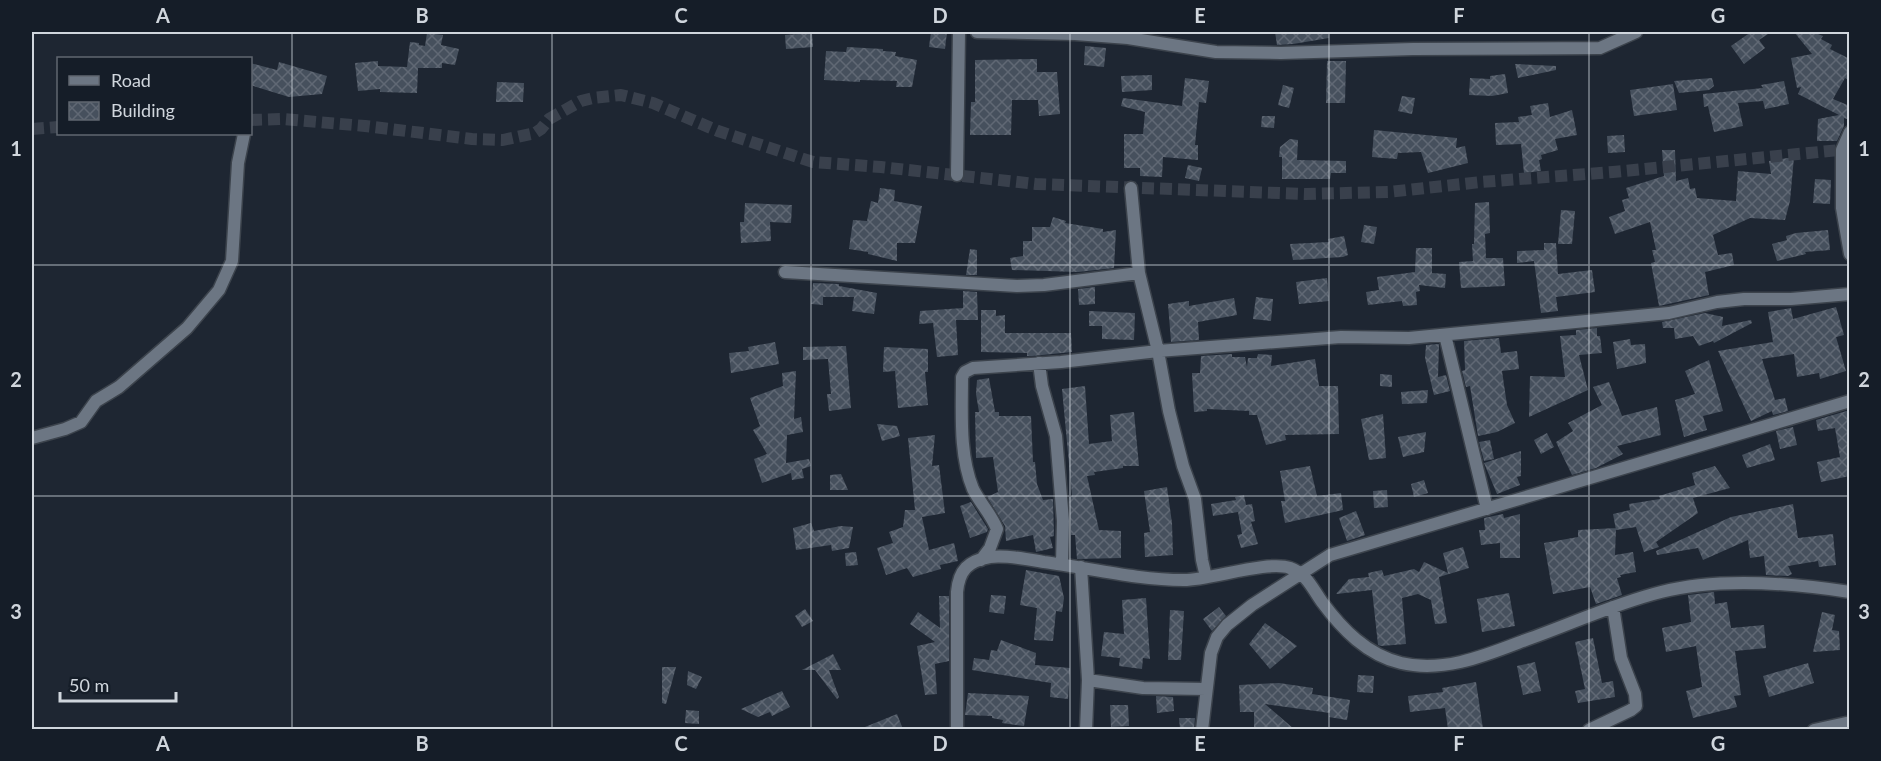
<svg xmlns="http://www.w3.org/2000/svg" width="1881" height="761" font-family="Lato,sans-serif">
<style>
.building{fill:url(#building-cross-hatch)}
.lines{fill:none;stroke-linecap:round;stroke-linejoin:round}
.street-tunnel{stroke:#39404c;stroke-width:12;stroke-dasharray:12 6;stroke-linecap:butt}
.street-casing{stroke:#3c434c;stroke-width:15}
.street{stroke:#6c7683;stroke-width:12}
.grid{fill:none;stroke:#d0d6dd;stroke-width:1.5;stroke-opacity:0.55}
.neatline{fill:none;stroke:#d0d6dd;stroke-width:2}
.grid-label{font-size:20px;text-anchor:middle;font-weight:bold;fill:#d0d6dd}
</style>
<defs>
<pattern id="building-cross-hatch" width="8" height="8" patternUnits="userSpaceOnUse" patternTransform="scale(1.5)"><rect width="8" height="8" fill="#46505d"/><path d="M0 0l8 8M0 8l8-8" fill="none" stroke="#606874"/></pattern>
</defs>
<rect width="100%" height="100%" fill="#1e2632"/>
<path class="building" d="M931,32H947L945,49L929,47Z
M1275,32H1328L1329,38L1293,44L1277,45Z
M1751,32H1771L1759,40L1765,48L1744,64L1731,46Z
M1794,32H1813L1823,36L1821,39L1832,45L1830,49L1850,59V81L1845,78L1833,99L1850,106V120L1844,118V126L1837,141H1817L1818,119L1839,115L1798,94L1801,87L1797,88L1791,58L1812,54Z
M427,33L443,35L441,45L459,49L455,65L442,63V68H418L417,93L380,92V89L358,91L355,63L378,61V66L407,67L410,42L419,43V45L425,46Z
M812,33L813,47L786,49L785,35Z
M1085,46L1106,48L1104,67L1084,65Z
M847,47L883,49V51L896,52L895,56L917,60L912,87H896L897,81L860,80V82L824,80L826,51L846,52Z
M1037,59V72H1057L1060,114L1039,116L1038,100H1012L1011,135H970L971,102H975V60Z
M1327,61H1346L1345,103H1326Z
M279,62L327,76L322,94L289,97L250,85V63L277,70Z
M1515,64L1556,66V70L1518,78Z
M1505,74L1508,93L1492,96L1469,95L1470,78L1490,79V76Z
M1152,75V90L1122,92L1121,76Z
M1185,78L1209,81L1206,103L1199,102L1195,145H1198V160L1163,157L1162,177L1140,176V168H1124V134H1143L1145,112L1121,106L1123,98L1182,106Z
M1712,78L1714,86L1709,90L1679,93L1674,81Z
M1784,81L1789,104L1765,109L1763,101L1738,103L1743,126L1714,132L1708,106L1704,107L1703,94L1763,88L1761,85Z
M497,82L524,83L523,102H496Z
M1673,84L1677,110L1634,116L1630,90Z
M1283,85L1294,88L1289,108L1278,105Z
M1402,96L1415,98L1412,114L1398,111Z
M1548,103L1550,117L1572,110L1577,135L1555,139L1558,150L1541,155L1542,159L1539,160L1541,171L1524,173L1521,144L1496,145L1495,123L1519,122L1518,117L1532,115L1530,106Z
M1262,116H1275L1274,128L1261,127Z
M1374,130L1457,138L1456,148L1465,146L1468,163L1428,173L1421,152L1398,153L1397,159L1372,157Z
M1624,135L1625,152L1608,153L1607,136Z
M1290,139L1298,140L1297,160L1346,161V173H1331L1330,179H1282V157H1279L1280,147Z
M1662,150H1675L1676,181L1688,178L1690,189L1695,188L1697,198L1736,201L1738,171L1771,174L1769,161L1794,157L1790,201L1785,220L1750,218L1713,235L1718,255L1732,253L1734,265L1705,272L1709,295L1659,306L1651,263L1655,262L1652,250H1656L1650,222L1615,234L1609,217L1625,211L1622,200L1629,198L1626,188L1664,176Z
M1188,165L1202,168L1199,181L1185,178Z
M1815,179L1831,180L1830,204L1813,203Z
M880,188L895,190L894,201L922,206L915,243H897V261L868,254V252L849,249L853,220L867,221L871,201L878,203Z
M1489,202L1490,233L1485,234L1486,258H1503L1505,286L1461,288L1459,262L1473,261L1472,244H1474L1475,203Z
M745,203L792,205L791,223L770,222L771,241L741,243L740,222H744Z
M1561,210L1575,211L1572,244H1558Z
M1053,217L1066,221L1065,223L1103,229V232L1116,230L1114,268L1078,272L1012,270L1010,258L1023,256V241H1032V227H1050Z
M1364,225L1377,227L1374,244L1361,242Z
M1828,230L1830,250L1805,252L1806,254L1777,261L1772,244L1787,240L1786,236L1796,233Z
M1344,236L1348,255L1343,257L1293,260L1290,244L1329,242L1328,239Z
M1544,243H1556L1558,274L1592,270L1595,292L1556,297L1558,311L1541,313L1534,261L1517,263V251L1544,250Z
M1416,248H1432V273L1446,274L1445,288L1419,285L1420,291L1416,292L1417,305L1403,306L1402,301L1368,305L1366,292L1379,290L1377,277L1415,272Z
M970,249L977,250V275H966Z
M1327,278L1329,301L1299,304L1296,282Z
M813,283L839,284V286L877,293L874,314L852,311L854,297H823V305L811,304Z
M1095,287V304L1079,305L1078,289Z
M963,291L977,292L978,320H956L958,355L937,357L933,323L919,324L920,311L963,308Z
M1256,297L1273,299L1271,321L1253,319Z
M1234,298L1237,315L1198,322L1199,340L1171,342L1168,304L1189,301V306Z
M1836,307L1844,335L1836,337L1846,371L1820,379L1819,373L1797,377L1794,354L1762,359L1775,400L1785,398L1788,411L1773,415L1772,411L1751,421L1718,351L1773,342L1768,312L1791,308L1793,319Z
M981,310H996V316L1005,315V333H1071L1072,352L1032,356H1027V353L981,352Z
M1089,311L1135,313L1134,340L1102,339V326H1089Z
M1705,313L1723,317L1722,326L1751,320L1752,323L1714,343L1713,341L1699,346L1693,336L1675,339L1674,328H1663L1662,322Z
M1597,328V336H1600L1602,353L1579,355L1588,390L1529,417L1530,376L1565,377L1560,336L1576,335V330Z
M1499,338L1501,353L1517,351L1519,369L1502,371L1507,405L1515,423L1497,432L1478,436L1470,386L1466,387L1462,371L1465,370L1464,341Z
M1630,339L1631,345L1645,344L1646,363L1617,369L1613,342Z
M775,342L779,364L731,373L729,353L749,351L748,347Z
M1439,344L1438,377L1446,375L1450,391L1434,395L1425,358L1426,345Z
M846,346L851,408L829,411L827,394H831L828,359L803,360V347Z
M884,347L928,349V372H925L928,405L898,408L895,371L883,372Z
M1232,354V357H1245L1247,367L1248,358H1257L1258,354L1272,355L1271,366L1315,359L1319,386H1338L1339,434L1285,435L1286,440L1266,445L1257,415H1249V411L1207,409V411L1194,412L1192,373H1200L1201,356Z
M1709,360L1723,411L1703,416L1707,430L1684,437L1675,400L1695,394L1685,371Z
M796,371L794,419L801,417L803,432L787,435L786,463L809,459L811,466L802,469L804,478L792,480L791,473L762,483L754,459L767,454L753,430L760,426L750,398L783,386L782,373Z
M1380,374L1392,375V387L1380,386Z
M989,378L995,412H999V416H1031L1033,462H1035L1037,484L1043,500L1053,499L1054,536L1050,537L1053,548L1036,552L1033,535L1006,541L1005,526L987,497L998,492L993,457L976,458L975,412H979L976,394L977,380Z
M1609,382L1622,416L1657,407L1661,435L1617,446L1623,454L1596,468L1572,475L1556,442L1573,431L1568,423L1602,405L1593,387Z
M1085,386L1089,444L1112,441L1110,415L1134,412L1139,466H1123V468L1094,472L1095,475L1087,476L1099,530L1121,531V558L1077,559L1075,535H1071L1069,497L1072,496L1062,389Z
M1428,390L1427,403L1402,404L1401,392Z
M1850,410V476L1821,482L1817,462L1840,457L1835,428L1818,431L1816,420Z
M1383,414L1386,458L1369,460L1361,419Z
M877,424L897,426L900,436L882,441Z
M1793,427L1797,445L1780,449L1776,431Z
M1426,432L1424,452L1403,457L1398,437Z
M1547,433L1554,447L1541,454L1534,440Z
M935,435L932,466L939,465L945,513L922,517L929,550L954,543L958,561L940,565L941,569L913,577L907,568L886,575L877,548L893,543L889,532L903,527L905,510H915L908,438Z
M1490,440L1494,459L1484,461L1479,442Z
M1770,444L1775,460L1747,468L1742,455Z
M1521,451V476L1517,477L1520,485L1497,494L1484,463Z
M1310,466L1317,496L1341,493L1343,510L1285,523L1281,501H1285L1280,471Z
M1715,466L1730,488L1693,498L1698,513L1656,542L1659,547L1644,552L1636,527L1616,530L1613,514L1630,510L1629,504L1660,499L1659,496L1695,485L1692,473Z
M841,474L848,490H830V475Z
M1424,480L1428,493L1414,497L1411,484Z
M1167,487L1172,523L1173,555L1145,557L1144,533L1150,532L1144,491Z
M1387,490L1388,507L1374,508L1373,491Z
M1244,495L1246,505L1252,504L1255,521L1251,522L1258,544L1241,548L1237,535L1242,534L1238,512L1213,516L1211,504L1236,500L1235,497Z
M971,502L988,529L987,532L970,538L960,506Z
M1793,504L1798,538L1833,534L1836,565L1819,567L1818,561L1788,566L1792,574L1788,576L1766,575L1764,556L1750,558L1748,540L1703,560L1698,548L1657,555L1656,551L1731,517Z
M1356,511L1365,535L1347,541L1339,518Z
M1503,514L1504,518L1520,514V558H1500V543L1481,545L1479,530H1485L1484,518Z
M811,523L814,531L841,526L853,527L849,548L832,551L831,545L796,550L793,528Z
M1616,528L1615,555L1633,552L1636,572L1620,575L1621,577L1617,578L1622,595L1596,604L1590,587L1553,594L1544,543L1578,537V530Z
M1463,547L1469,568L1439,577L1447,623L1435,624L1431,600L1418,594L1402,598L1406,644L1381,646L1378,645L1372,590L1336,594L1349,579L1369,577L1368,573L1382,570L1384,576L1414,569L1419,572L1424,562L1448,573L1443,553Z
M856,552L858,565L846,566L845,553Z
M1026,570L1059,576L1064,598L1062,612L1056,611L1053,641L1034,640L1037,608L1020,605Z
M1714,592L1715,604L1727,602L1731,628L1764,625L1766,648L1735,651L1741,695L1734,696L1737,707L1693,718L1686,691L1702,687L1696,646L1666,652L1662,628L1691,622L1688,595Z
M1509,593L1515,626L1482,632L1477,599Z
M991,595L1006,596L1004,614L989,612Z
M939,596H949V661L935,664L937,694L925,695L917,646L935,642L910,624L918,612L940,628Z
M1146,598L1150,659L1143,658L1142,669L1119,666L1120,658L1101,656L1104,632L1124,634L1122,600Z
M1219,607L1226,616L1212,631L1203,619Z
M805,609L813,621L802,627L795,616Z
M1170,610L1184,611L1181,660H1168Z
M1822,612L1835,615L1832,630L1839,631L1840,650L1813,652Z
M1265,623L1297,646L1270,669L1249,644Z
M1593,638L1602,683L1613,681L1615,697L1578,703L1575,691L1585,689L1575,642Z
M1001,640L1036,653L1035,665L1070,668L1068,699L1050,697L1051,683L972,670L974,658L989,660L991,650L997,651Z
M833,654L841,670H829L839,697L837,699L815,670H802Z
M1535,662L1541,691L1523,695L1517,666Z
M1808,663L1814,683L1769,697L1763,676Z
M662,667H676L666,704L662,703Z
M688,671L702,677L696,689L687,685Z
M1358,675L1374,676L1373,693L1357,692Z
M1476,682L1483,729H1448L1445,708L1410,712L1408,696L1443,692L1442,688Z
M1279,683L1313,688L1312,694L1350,700L1347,720L1329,717L1330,713L1265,704L1294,729H1254V712H1240L1239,685Z
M782,691L790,707L772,716L770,712L758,717L741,709Z
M968,693L1029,696L1024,726L1002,723L1003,720L992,718V716L965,715Z
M1156,696L1173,697L1174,711L1157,713Z
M1110,705H1128L1129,726L1111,727Z
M686,710L699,711V724L685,723Z
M897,714L903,729H860Z
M1179,718H1195L1194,729H1180Z"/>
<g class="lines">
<path class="street-tunnel" d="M250,120L282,119L365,126L472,139L503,140L535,133L541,129L549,119L581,101L593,98L621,95L653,103L718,131L813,162L881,167L1036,184L1305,194L1388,192L1481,182L1613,172L1850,149
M32,129L58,127"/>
<defs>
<path id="street" d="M977,32L1075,34L1128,38L1216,52L1281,53L1413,49L1600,48L1636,32
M1850,132L1842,150V208L1850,254
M957,175L959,32
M1131,188L1139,273L1158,351L1341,337L1409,338L1669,313L1717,302L1744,299H1791L1850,294
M785,272L1017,286L1044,285L1139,273
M1445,335L1487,509
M1039,363L1042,386L1056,436L1063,521L1062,564
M32,438L65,429L81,422L96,401L119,387L187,328L219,290L232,261L238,163L244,134
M981,560L990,548L997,529C991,514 980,503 973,489C959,455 962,413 962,377L965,372L973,368L1061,362L1158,351L1169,411L1183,466L1195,499L1202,560L1206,577
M1081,567L1088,680L1086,730
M1088,680L1143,688L1206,689
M957,730V592C959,570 968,561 990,557C1007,555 1027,559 1044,562C1090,568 1137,580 1184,580C1210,580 1268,560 1290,568C1307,574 1312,588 1322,602C1342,629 1367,655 1401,663C1443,673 1484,656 1523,641C1569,625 1613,604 1661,592C1719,577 1791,583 1850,592
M1202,730L1211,653L1217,637L1227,625L1252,605L1330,555L1850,401
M1589,730L1631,710L1636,706L1635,694L1621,658L1613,607
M1814,730L1846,723"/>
</defs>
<use href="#street" class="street-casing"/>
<use href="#street" class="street"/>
</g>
<path class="grid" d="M292,32V730M552,32V730M811,32V730M1070,32V730M1329,32V730M1589,32V730M32,265H1850M32,496H1850"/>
<rect width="1881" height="761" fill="none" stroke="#151d28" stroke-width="66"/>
<rect x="57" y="57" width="195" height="78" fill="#151d28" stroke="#606770" stroke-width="1.5"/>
<rect x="69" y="76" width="30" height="9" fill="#6c7683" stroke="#606770" stroke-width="1.5"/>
<text x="111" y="87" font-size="18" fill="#d0d6dd">Road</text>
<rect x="69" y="102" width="30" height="18" fill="url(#building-cross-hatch)" stroke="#606770" stroke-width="1.5"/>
<text x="111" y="117" font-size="18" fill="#d0d6dd">Building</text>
<path d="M60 692v9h116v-9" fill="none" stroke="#d0d6dd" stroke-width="3"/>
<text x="69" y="692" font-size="18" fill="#d0d6dd" stroke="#151d28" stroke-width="4.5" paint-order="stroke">50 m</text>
<rect x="33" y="33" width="1815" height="695" class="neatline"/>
<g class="grid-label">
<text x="163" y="23">A</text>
<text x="422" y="23">B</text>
<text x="681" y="23">C</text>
<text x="940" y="23">D</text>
<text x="1200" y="23">E</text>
<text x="1459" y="23">F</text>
<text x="1718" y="23">G</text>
<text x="16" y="156">1</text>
<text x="1864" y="156">1</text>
<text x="16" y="387">2</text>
<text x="1864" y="387">2</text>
<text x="16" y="619">3</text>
<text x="1864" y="619">3</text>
<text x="163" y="751">A</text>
<text x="422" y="751">B</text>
<text x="681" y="751">C</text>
<text x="940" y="751">D</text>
<text x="1200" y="751">E</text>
<text x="1459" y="751">F</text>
<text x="1718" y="751">G</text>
</g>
</svg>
